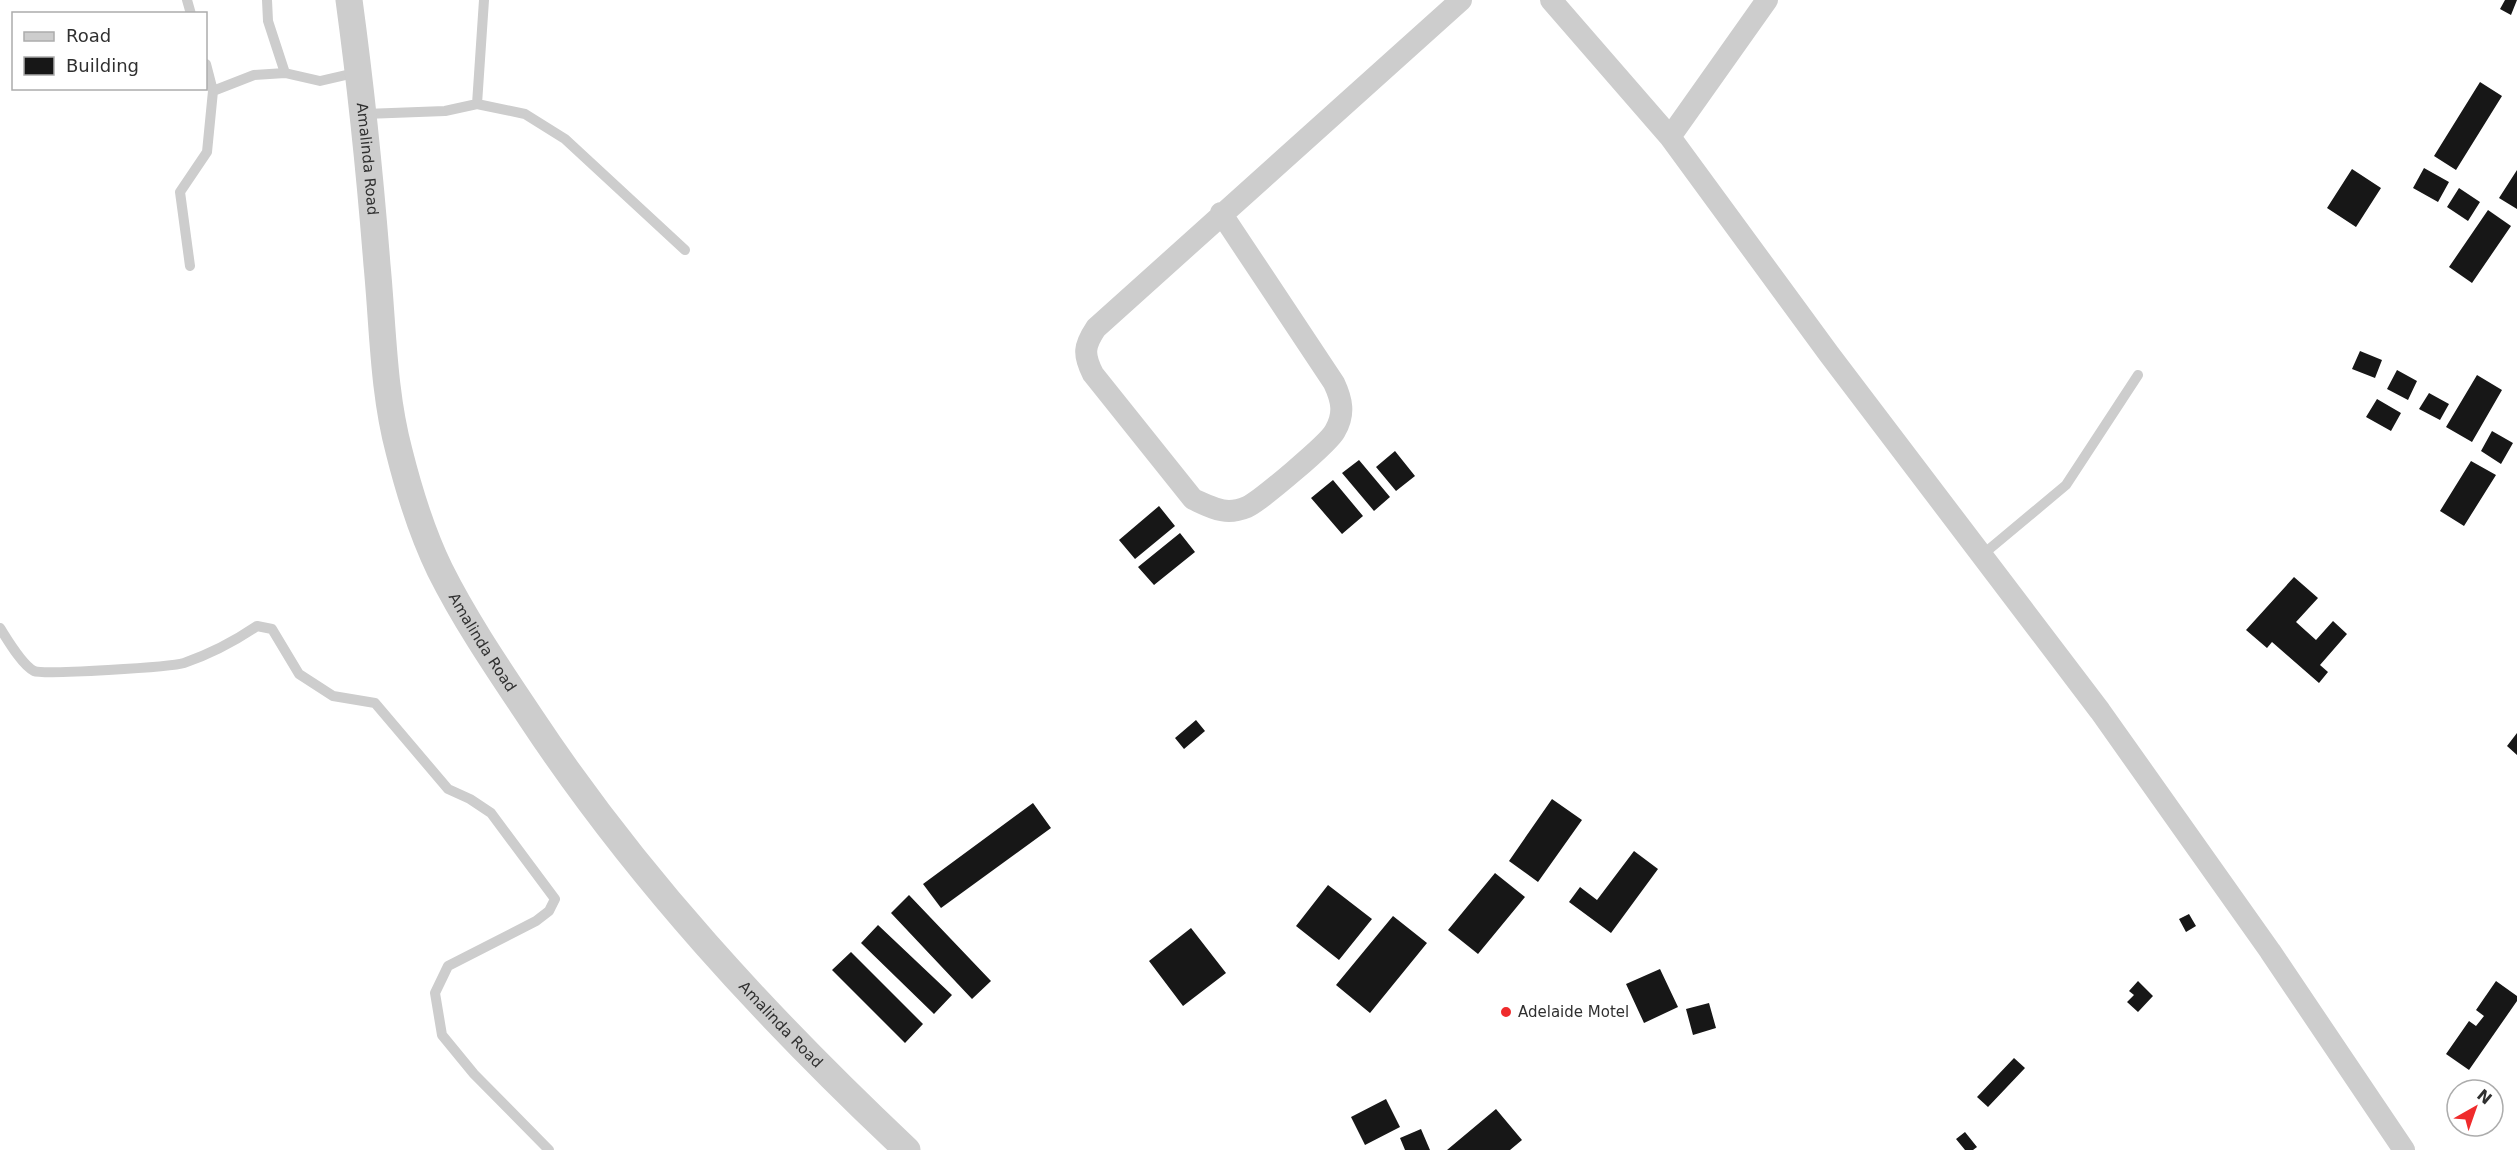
<svg xmlns="http://www.w3.org/2000/svg" width="2517" height="1150" font-family="'DejaVu Sans',sans-serif">
<style>
.building{fill:#171717}
.lines{fill:none;stroke-linecap:round;stroke-linejoin:round}
.service{stroke:#cdcdcd;stroke-width:10}
.minor{stroke:#cdcdcd;stroke-width:22}
.tertiary{stroke:#cdcdcd;stroke-width:27}
.poi-dot{fill:#ef2b2c;stroke:#fff;stroke-width:2}
.labels{text-anchor:middle;stroke-width:6;stroke-linejoin:round;paint-order:stroke}
.street-label{font-size:15px;fill:#303030;stroke:#fff}
.poi-label{font-size:15px;fill:#303030;stroke:#fff;text-anchor:start}
</style>
<rect width="100%" height="100%" fill="#fff"/>
<path class="building" d="M2505,0H2517L2511,15L2500,9Z
M2480,82L2502,96L2456,170L2434,156Z
M2424,168L2449,182L2438,202L2413,188Z
M2352,169L2381,188L2356,227L2327,208Z
M2517,170V209L2499,198Z
M2459,188L2480,202L2468,221L2447,207Z
M2488,210L2511,226L2472,283L2449,267Z
M2360,351L2382,360L2375,378L2352,369Z
M2397,370L2417,381L2408,400L2387,389Z
M2477,375L2502,390L2472,442L2446,427Z
M2429,393L2449,404L2440,420L2419,409Z
M2377,399L2401,413L2391,431L2366,417Z
M2492,431L2513,443L2501,464L2481,451Z
M1395,451L1415,476L1396,491L1376,467Z
M1359,460L1390,497L1374,511L1342,473Z
M2471,461L2496,475L2464,526L2440,511Z
M1333,480L1363,516L1342,534L1311,498Z
M1159,506L1175,526L1135,559L1119,540Z
M1180,533L1195,552L1154,585L1138,567Z
M2294,577L2318,598L2296,622L2316,640L2333,621L2347,634L2320,665L2328,672L2319,683L2272,642L2267,648L2246,630Z
M1196,720L1205,731L1184,749L1175,738Z
M2517,733V755L2507,746Z
M1552,799L1582,820L1538,882L1509,861Z
M1033,803L1051,828L941,908L923,884Z
M1634,851L1658,869L1611,933L1569,902L1580,887L1597,900Z
M1495,873L1525,897L1478,954L1448,930Z
M1328,885L1372,919L1339,960L1296,926Z
M909,895L991,981L972,999L891,913Z
M2189,914L2196,926L2186,932L2179,919Z
M1393,916L1427,943L1370,1013L1336,985Z
M878,925L952,995L934,1014L861,943Z
M1191,928L1226,973L1183,1006L1149,961Z
M851,952L923,1024L905,1043L832,970Z
M1660,969L1678,1007L1644,1023L1626,984Z
M2138,981L2153,996L2138,1012L2127,1002L2134,995L2129,991Z
M2496,981L2517,996V1001L2469,1070L2446,1054L2469,1021L2476,1026L2484,1016L2476,1010Z
M1709,1003L1716,1028L1693,1035L1686,1009Z
M2014,1058L2025,1068L1988,1107L1977,1097Z
M1386,1099L1400,1127L1365,1145L1351,1117Z
M1496,1109L1522,1140L1510,1150H1447Z
M1421,1129L1430,1150H1405L1400,1138Z
M1965,1132L1977,1147L1973,1150H1965L1956,1139Z"/>
<g class="lines">
<path class="service" d="M187,0L191,14
M267,0L268,21L285,73
M206,64L213,91L254,75L285,73L320,81L359,72
M477,104L484,0
M365,114L445,111L477,104L525,114L565,139L685,250
M190,266L180,192L207,152L213,91
M1981,556L2066,485L2138,375
M0,628C7,639 22,665 34,671C44,675 172,667 184,663C210,654 235,641 257,626L272,629L299,674L333,696L375,703L448,789L470,799L491,813L555,899L549,911L536,921L448,966L435,993L442,1035L474,1074L549,1150"/>
<path class="minor" d="M1551,0L1670,137L1829,354L2100,711L2270,951L2404,1150
M1670,137L1767,0
M1221,213L1334,383C1342,400 1345,414 1335,431C1329,443 1260,501 1247,507C1242,509 1234,511 1229,511C1217,511 1204,504 1193,499L1093,374C1083,354 1084,346 1096,328L1461,0"/>
<path class="tertiary" id="s1" d="M349,0C361,88 370,176 377,265C383,327 383,391 399,451C409,491 422,533 440,570C466,622 499,670 531,718C637,878 767,1018 907,1150"/>
</g>
<circle class="poi-dot" cx="1506" cy="1012" r="6"/>
<g class="labels">
<g class="street-label">
<text dy="5" stroke="none"><textPath href="#s1" startOffset="160">Amalinda Road</textPath></text>
<text dy="5" stroke="none"><textPath href="#s1" startOffset="664">Amalinda Road</textPath></text>
<text dy="5" stroke="none"><textPath href="#s1" startOffset="1150">Amalinda Road</textPath></text>
</g>
<g class="poi-label">
<text x="1518" y="1017">Adelaide Motel</text>
</g>
</g>
<rect x="12" y="12" width="195" height="78" fill="#ffffff" stroke="#acacac" stroke-width="1.5"/>
<rect x="24" y="32" width="30" height="9" fill="#cdcdcd" stroke="#acacac" stroke-width="1.5"/>
<text x="66" y="42" font-size="18" fill="#303030">Road</text>
<rect x="24" y="57" width="30" height="18" fill="#171717" stroke="#acacac" stroke-width="1.5"/>
<text x="66" y="72" font-size="18" fill="#303030">Building</text>
<g transform="translate(2475 1108) rotate(40)"><circle r="28" fill="#ffffff" stroke="#acacac" stroke-width="1.5"/>
<path d="M0-4.5L10 22L0 15L-10 22Z" fill="#ef2b2c"/>
<text y="-9" font-size="16" font-weight="bold" text-anchor="middle" fill="#303030">N</text>
</g>
</svg>
